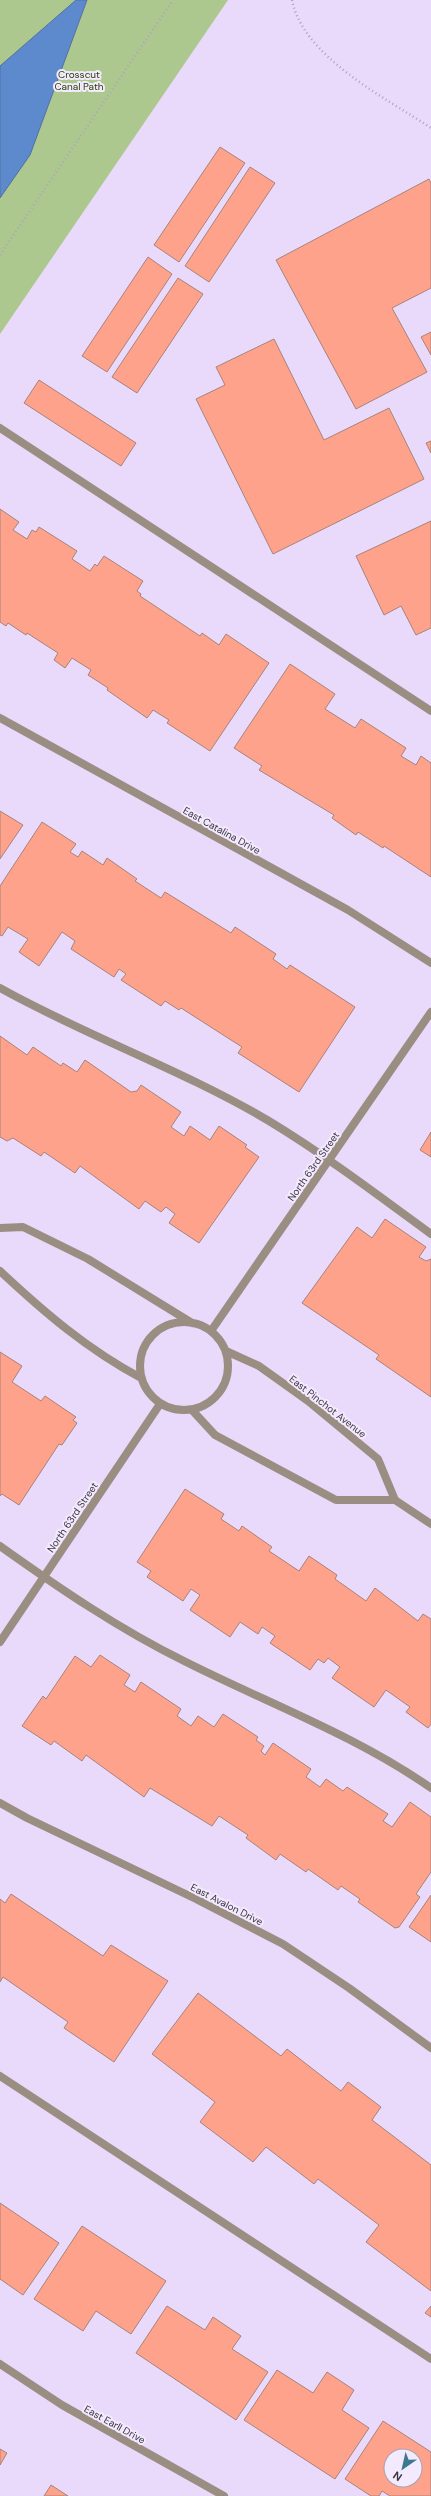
<svg xmlns="http://www.w3.org/2000/svg" width="431" height="2496" font-family="'DM Sans',sans-serif">
<style>
.green{fill:#acc88f}
.water{fill:#5d89cd;stroke:#5370a3}
.building{fill:#fea28c;stroke:#a8837a;fill-rule:evenodd}
.lines{fill:none;stroke-linecap:round;stroke-linejoin:round}
.path{stroke:#b0a3be;stroke-width:2.5;stroke-dasharray:1 3;stroke-linecap:butt}
.service{stroke:#9a8e83;stroke-width:8}
.minor{stroke:#9a8e83;stroke-width:8}
.labels{text-anchor:middle;stroke-width:4;stroke-linejoin:round;paint-order:stroke}
.park-label{font-size:10px;fill:#283f03;stroke:#f3eafe}
.street-label{font-size:10px;fill:#3c3542;stroke:#f3eafe}
</style>
<rect width="100%" height="100%" fill="#e9d9fa"/>
<path class="green" d="M0,0H228L0,334Z"/>
<path class="water" d="M76,0H87L30,155L0,198V66Z"/>
<path class="building" d="M220,147L245,163L179,262L154,245Z
M250,167L275,183L209,282L185,266Z
M429,179L431,183V288L392,308L427,372L356,409L276,260Z
M148,257L172,274L107,372L82,356Z
M178,278L203,294L137,393L112,377Z
M431,332V355L421,337Z
M274,339L324,440L389,408L424,479L273,554L196,399L225,385L216,367Z
M39,380L136,443L121,466L24,403Z
M431,441V453L426,443Z
M0,509L19,522L13,530L27,539L32,530L36,532L39,527L77,551L72,559L90,571L95,564L97,566L104,556L143,581L137,591L141,594L140,596L200,636L202,633L219,645L226,634L269,663L210,751L167,723L169,720L153,710L147,718L107,690L108,688L88,675L91,670L72,658L65,668L54,660L58,653L27,633L26,635L8,623L6,626L0,622Z
M431,521V628L416,635L401,606L384,615L356,556Z
M290,664L335,694L325,709L355,728L361,719L406,748L401,756L416,765L421,756L431,763V877L384,846L383,848L358,832L356,835L332,818L334,815L259,770L262,766L234,748Z
M0,811L23,825L0,859Z
M42,822L76,844L70,852L78,857L82,851L103,865L107,858L137,879L135,881L161,898L165,892L231,933L235,927L276,954L273,959L287,969L290,965L355,1007L299,1092L238,1053L242,1047L181,1008L179,1010L165,1001L161,1006L121,980L126,974L119,969L114,977L71,949L75,941L62,932L39,966L19,952L28,939L8,927L2,936L0,935V886Z
M0,1036L27,1055L33,1047L61,1066L63,1063L77,1072L85,1060L131,1092L137,1091L141,1085L181,1112L171,1127L184,1136L190,1126L210,1140L219,1126L247,1145L245,1147L259,1157L199,1243L169,1223L175,1214L166,1207L161,1212L145,1201L139,1209L80,1166L75,1173L44,1152L41,1156L13,1138L7,1141L0,1137Z
M431,1132V1157L420,1150Z
M385,1219L426,1247L419,1257L426,1261L431,1259V1397L376,1359L379,1355L302,1303L357,1227L372,1238Z
M0,1352L22,1366L12,1382L41,1401L45,1396L76,1417L73,1420L77,1423L62,1445L59,1444L19,1505L2,1494L0,1496Z
M185,1489L224,1514L221,1519L239,1531L242,1526L272,1547L269,1551L299,1571L309,1556L337,1575L335,1579L366,1601L375,1588L418,1621L423,1614L431,1619V1724L428,1728L406,1712L410,1707L386,1690L374,1707L332,1678L340,1667L328,1658L324,1663L318,1659L310,1670L270,1643L275,1636L262,1627L258,1634L240,1622L230,1637L190,1610L200,1595L191,1589L183,1601L147,1577L151,1571L137,1562Z
M100,1655L130,1675L124,1685L135,1692L141,1682L181,1709L177,1716L191,1726L198,1716L214,1727L223,1714L258,1737L256,1740L264,1746L261,1751L265,1755L273,1743L311,1769L306,1777L320,1787L326,1779L343,1791L347,1787L388,1814L383,1821L392,1827L410,1802L431,1817V1872L416,1894L420,1897L399,1927L395,1928L358,1902L360,1899L341,1886L338,1890L308,1869L306,1872L280,1854L276,1860L246,1838L248,1835L219,1816L212,1826L150,1788L144,1797L86,1755L82,1761L54,1741L51,1745L22,1726L43,1696L46,1699L75,1656L91,1667Z
M11,1894L103,1956L111,1945L168,1981L114,2062L64,2028L68,2022L3,1977L0,1982V1899L5,1903Z
M431,1895V1942L409,1927Z
M198,1993L281,2056L287,2049L341,2091L348,2082L381,2107L372,2120L431,2165V2291L366,2242L379,2225L318,2179L314,2184L266,2147L253,2162L200,2122L215,2102L152,2054Z
M0,2203L59,2243L23,2295L0,2279Z
M82,2226L166,2281L131,2334L96,2311L83,2331L34,2299Z
M167,2306L205,2330L213,2317L241,2336L232,2349L268,2372L236,2420L136,2353Z
M431,2306V2317L425,2313Z
M277,2370L313,2393L327,2372L354,2390L342,2410L369,2428L335,2479L244,2420Z
M383,2421L431,2452V2496H390L382,2491L379,2496H371L345,2479ZM391,2456H415V2480H391Z
M0,2449L7,2453L0,2465Z
M51,2485L68,2496H44Z"/>
<g class="lines">
<path class="path" d="M292,0C303,57 386,98 431,128
M0,255L173,0"/>
<path class="service" d="M0,428L431,711
M0,988C88,1037 183,1070 269,1121C325,1155 378,1195 431,1234
M0,1546C59,1588 119,1629 184,1661C267,1703 355,1735 431,1788
M0,2076L431,2359"/>
<path class="minor" d="M0,718L348,910L431,963
M0,1228L23,1227L88,1259L192,1323
M0,1271C45,1313 87,1349 141,1378
M140 1366a44 44 0 1 1 88 0a44 44 0 1 1-88 0Z
M211,1331L431,1012
M226,1351L259,1366L308,1401L378,1459L395,1500L431,1524
M192,1410L215,1435L336,1500H395
M0,1642L160,1404
M0,1803L27,1818L196,1899L283,1944L349,1988L431,2048
M0,2364L62,2405L224,2496"/>
</g>
<g class="labels">
<g class="park-label">
<text x="79" y="78">Crosscut<tspan x="79" dy="12">Canal Path</tspan></text>
</g>
<g class="street-label">
<text transform="translate(222 830) rotate(29)" y="4">East Catalina Drive</text>
<text transform="translate(313 1166) rotate(-55)" y="4">North 63rd Street</text>
<text transform="translate(328 1406) rotate(38)" y="4">East Pinchot Avenue</text>
<text transform="translate(72 1517) rotate(-56)" y="4">North 63rd Street</text>
<text transform="translate(227 1904) rotate(27)" y="4">East Avalon Drive</text>
<text transform="translate(115 2424) rotate(29)" y="4">East Earll Drive</text>
</g>
</g>
<g transform="translate(403 2468) rotate(214)"><circle r="19" fill="#f3eafe" stroke="#aaa2b3"/>
<path d="M0-3L7 15L0 10L-7 15Z" fill="#3c7890"/>
<text y="-6" font-size="11" font-weight="bold" text-anchor="middle" fill="#3c3542">N</text>
</g>
</svg>
